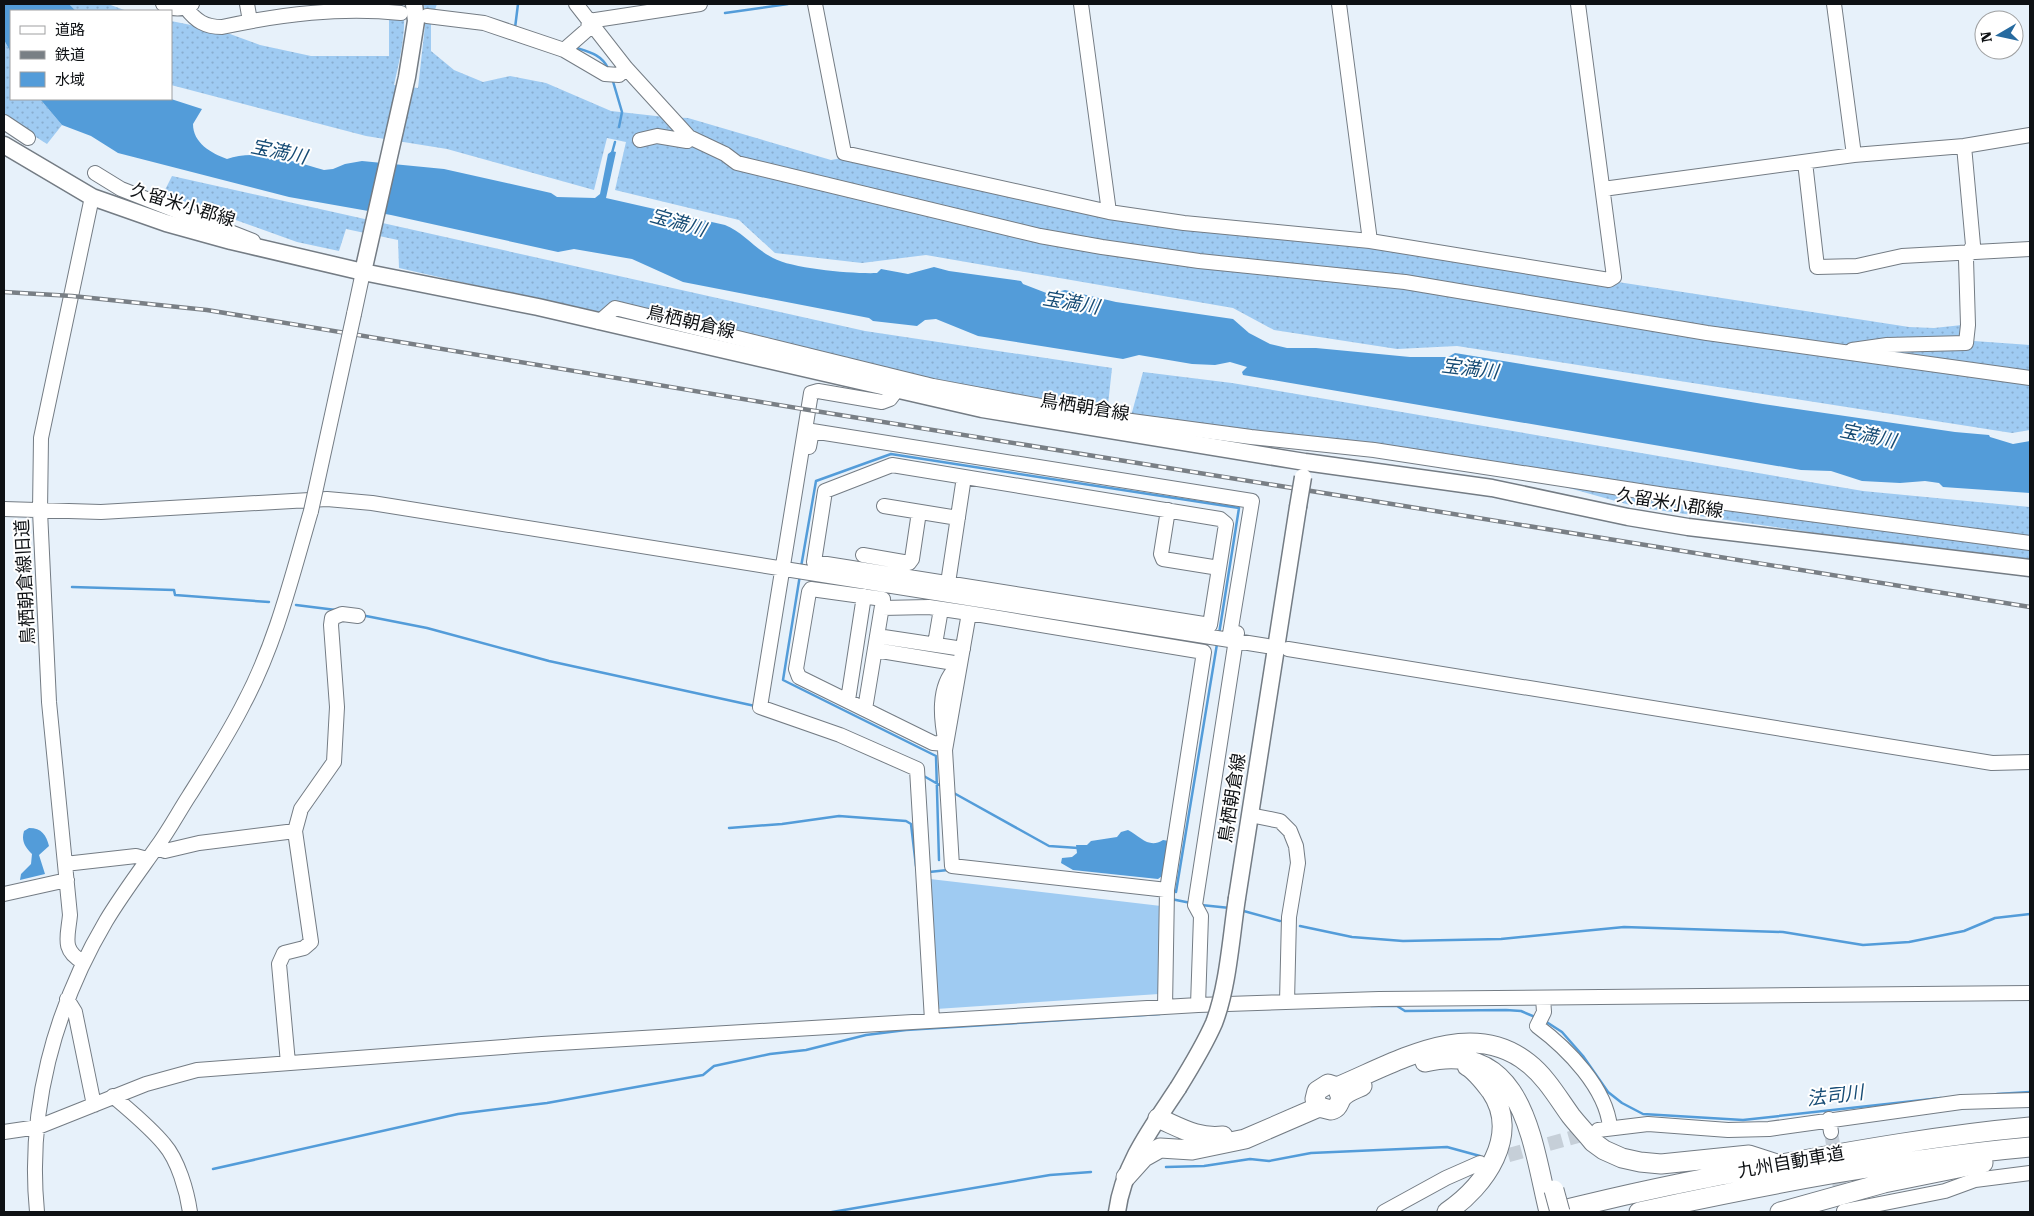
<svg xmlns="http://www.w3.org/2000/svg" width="2034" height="1216" font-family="'Roboto Serif','Noto Sans JP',serif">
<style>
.grass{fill:url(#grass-dots)}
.pitch{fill:#9fcbf2}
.water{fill:#539cd9}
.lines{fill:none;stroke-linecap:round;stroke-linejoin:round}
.stream{stroke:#539cd9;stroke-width:2.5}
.minor-tunnel{stroke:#c6cfd8;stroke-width:14;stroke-dasharray:14 7;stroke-linecap:butt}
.minor-casing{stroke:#747c84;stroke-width:16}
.major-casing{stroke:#747c84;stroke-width:19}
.highway-casing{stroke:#747c84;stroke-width:21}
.minor{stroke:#fff;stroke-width:14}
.major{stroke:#fff;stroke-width:16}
.highway{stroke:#fff;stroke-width:19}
.rail-casing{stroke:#797f85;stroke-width:4.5}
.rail{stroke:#fff;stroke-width:2.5;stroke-dasharray:8;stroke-linecap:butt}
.minor-bridge-casing{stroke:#747c84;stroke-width:16;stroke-linecap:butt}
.major-bridge-casing{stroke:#747c84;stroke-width:19;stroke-linecap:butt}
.highway-bridge-casing{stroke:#747c84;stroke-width:21;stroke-linecap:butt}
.minor-bridge{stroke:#fff;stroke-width:14}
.major-bridge{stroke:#fff;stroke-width:16}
.highway-bridge{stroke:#fff;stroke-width:19}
.labels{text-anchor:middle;stroke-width:4;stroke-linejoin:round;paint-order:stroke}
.street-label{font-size:18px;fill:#0e1114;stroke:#fff}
.water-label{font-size:19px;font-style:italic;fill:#174c75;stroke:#fff}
</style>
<defs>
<pattern id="grass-dots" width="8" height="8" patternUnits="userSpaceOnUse" patternTransform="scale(1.25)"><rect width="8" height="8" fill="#9fcbf2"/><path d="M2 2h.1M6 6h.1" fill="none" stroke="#88adcf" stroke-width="1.8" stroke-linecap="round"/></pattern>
</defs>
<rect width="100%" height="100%" fill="#e7f1fa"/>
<path class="grass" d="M69,4H108L127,11H76Z
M389,4H403C407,31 400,58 394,85L418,88L425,26L424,4H437L431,21V51L454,70L483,82L510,76L546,83L611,111L665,117L688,118L831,160L842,158L1113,217L1370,247L1612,285L1618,282L1909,327L1934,328L1962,325L1974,341L2030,345V430L2012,433L1457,346L1397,349L1274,330L1233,308L926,255L862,263L775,253L739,220L615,190L626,142L607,138L594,190L447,149L366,136L171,85V21L191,25L213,33L230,34L260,45L311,56H389Z
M4,40L11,53V99H40L62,125L47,144L4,117Z
M172,176L865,331L1112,368L1107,414L772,356L775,339L616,304L601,314L399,268L398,240L346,229L339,251L297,242L163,194Z
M1143,372L1232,383L1863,491L2030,507V560L1836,536L1637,507L1451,455L1131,416Z"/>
<path class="pitch" d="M930,879L1161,906L1159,994L936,1009Z"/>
<path class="water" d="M4,4H69L76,11H11V53L4,40Z
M40,99H171L202,109L193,124C193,143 211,153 227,159C256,148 295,162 324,170L333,169L345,164L362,161L444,169L551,193L557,197L595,198L600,194L608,154L612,151L616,152L606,198L725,225C743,232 755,249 773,258C793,269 854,274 877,273L881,269L908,274L934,267L949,271L1021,281L1023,284L1049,294L1065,290L1116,302L1233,319L1249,333L1270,344L1287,348H1316L1410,357H1448L1455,353L1763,404L1955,432L1989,435L1990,437L2013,444L2030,441V493L1943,487L1939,483L1925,481L1900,483L1862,481L1831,471L1801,470L1243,375L1242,372L1247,367L1230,362L1215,365L1192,364L1139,355L1123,359L978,336L936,319L925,320L917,326L873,321L869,318L683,282L632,259L574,249L558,252L391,215L289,197L118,153L91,136L62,125Z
M29,828C42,828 46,835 49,846L39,855L45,874L20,880L21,874L31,864L32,854C25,847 21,841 24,831Z
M1128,830C1141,837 1149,849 1163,840L1169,841L1162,876L1158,879L1073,870L1061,863L1062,858L1072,857L1077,853L1076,845H1087L1091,841L1117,837L1121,832Z"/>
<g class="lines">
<path class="stream" d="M725,13L788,4
M517,28H515L518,4
M574,47C589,52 601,54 608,68
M612,78L622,112L619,127
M612,153L615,142
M801,567L816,481L891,454L1239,508L1219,634
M800,575L783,680L936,756L939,860
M72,587L174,590L175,595L269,602
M296,605L336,610
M361,615L427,628L549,661L755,706
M922,775L943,787
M952,792L1049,846L1078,848
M729,828L782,824L839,816L906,821L911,824L916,866
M929,872L948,870
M1176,892L1217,644
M1171,899L1191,903
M1201,905L1230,908
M1240,910L1280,921
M1300,926L1352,937L1403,941L1501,939L1624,927L1783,932L1863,945L1909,942L1964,931L1995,918L2030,914
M1371,1006H1397L1405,1011L1506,1010L1521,1011L1535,1017
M1545,1021L1562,1032L1583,1056L1608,1092L1622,1103L1643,1114L1743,1120L1941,1098
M1997,1094L2030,1092
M1166,1167L1204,1166L1250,1159L1269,1161L1311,1153L1447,1147L1480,1156
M213,1169L458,1114L547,1103L703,1075L714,1066L770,1054L806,1050L866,1035L906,1030L1160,1014
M832,1212L1050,1175L1091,1172"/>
<path class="minor-tunnel" d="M1831,1132L1842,1200
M1488,1161L1592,1132"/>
<defs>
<path id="minor" d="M163,4C172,10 183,10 192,4
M247,4L250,21
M576,4L626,68L689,137L725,154L737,163L1040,236L1102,247L1199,261L1405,282L1707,333L2030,378
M815,4L844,153L1109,212L1184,223L1370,241L1609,280L1614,277L1578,4
M1081,4L1109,212
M1339,4L1370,241
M1834,4L1854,155
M186,8C196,21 205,27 222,27C282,14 340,7 401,13
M427,16L484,23L564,50L588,29L589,21
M589,21L700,4
M564,50L605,74L619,75L626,68
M4,122L28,138
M640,140L657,136L687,141L689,137
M1805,162L1817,267L1857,266L1902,256L2030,249
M95,173L121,189L253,241
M1603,189L1854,155L1964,146L2030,135
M354,314L363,272
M599,322L615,308L933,386L1094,416L1251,437L1374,450L1665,495L2030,543
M1852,350L1887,345L1966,343L1968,325L1966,259L1973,245L1964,146
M896,391L890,399L882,402L818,391L811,393L760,707L840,735L917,769L932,1020
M809,447L812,431L1252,501L1229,640
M892,465L1220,519L1226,524L1210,625L814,562L825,491Z
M884,506L958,518
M4,509L101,512L327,499L372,503L1267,646
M1168,510L1161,554L1163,559L1219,568
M863,555L909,563L912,559L919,512
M948,583L964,477
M883,599L811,589L809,592L796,669L799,677L933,743L946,744C941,720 937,687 956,668
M882,608L929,607L969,613L1204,652L1167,890L1165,1007
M969,613L945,750L952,866L1167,890
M877,636L963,649
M935,644L941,609
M1288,649L1992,763L2030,762
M875,650L960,664
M848,700L864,596
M865,709L883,600
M1250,815L1280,821L1290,831L1296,846L1298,863L1289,917L1287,1002
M157,848L165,851L199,843L295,831
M65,864L136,856L147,859
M4,894L67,880
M83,962C61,950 68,937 70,915L49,702L40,511L41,438L92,197
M1543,998L1544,1012L1537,1026C1568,1049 1606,1088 1610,1127
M67,999L75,1012L94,1105
M1198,1005L1201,916L1195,905L1237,633
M288,1063L279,964L284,953L304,948L311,942L295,831L301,809L334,762L337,707L331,625L332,618L342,614L358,616
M113,1096C130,1111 149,1126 164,1144C178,1160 187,1191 190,1212
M1829,1119L1831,1132
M1598,1130L1648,1124L1728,1130L1769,1129L1961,1102L2030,1100
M4,1132L38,1127L146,1084L197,1070L542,1044L1198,1005L1379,999L2030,993
M1844,1211L1945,1191L1975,1180L2030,1173
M37,1212C27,1110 54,1009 106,921C121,896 139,872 156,848C168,832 178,813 189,796C208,766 228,735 244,703C276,643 292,576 311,511
M1384,1212L1446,1178L1480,1163"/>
<path id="major" d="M4,145L92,197L166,223L231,241L363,272L538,307L982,409L1305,462L1492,488L1628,517L1688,527L2030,568
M363,272L407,77L416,21L414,4
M1237,898L1298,507
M1117,1212C1123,1165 1153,1126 1178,1088"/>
<path id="highway" d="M1425,1062C1524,1039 1532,1143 1549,1212
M1337,1087C1395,1063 1470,1016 1528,1063C1546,1077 1558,1098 1571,1116C1578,1125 1586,1133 1593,1142L1604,1150L1622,1158L1640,1162L1661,1164L1749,1155L1777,1164
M1341,1098L1337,1087L1328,1084L1317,1091L1315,1099L1319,1107L1331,1110C1338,1108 1338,1105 1341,1099C1345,1092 1356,1089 1362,1086
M1158,1118C1181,1128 1198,1139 1223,1136
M1126,1177L1144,1157L1160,1148L1192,1150L1245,1139L1319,1107
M1447,1212C1485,1186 1521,1135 1491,1091C1484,1082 1476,1071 1467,1066
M1555,1212C1626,1194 1698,1179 1771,1166C1857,1150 1943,1135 2030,1127
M1639,1212C1768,1184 1899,1159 2030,1147
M1780,1212L1884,1183L1983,1163"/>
</defs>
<use href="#minor" class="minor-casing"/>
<use href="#major" class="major-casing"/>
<use href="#highway" class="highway-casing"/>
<use href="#minor" class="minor"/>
<use href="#major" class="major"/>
<use href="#highway" class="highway"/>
<defs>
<path id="rail" d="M4,292L72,296L207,310L809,410L2030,607"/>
</defs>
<use href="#rail" class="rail-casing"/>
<use href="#rail" class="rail"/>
<defs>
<path id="minor-bridge" d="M311,511L354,314"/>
<path id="major-bridge" d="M1298,507L1303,477
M1178,1088C1191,1067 1204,1046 1214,1023C1228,987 1231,937 1237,898"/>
<path id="highway-bridge" d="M1554,1190L1560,1212"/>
</defs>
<use href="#minor-bridge" class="minor-bridge-casing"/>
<use href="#major-bridge" class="major-bridge-casing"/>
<use href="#highway-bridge" class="highway-bridge-casing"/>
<use href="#minor-bridge" class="minor-bridge"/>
<use href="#major-bridge" class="major-bridge"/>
<use href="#highway-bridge" class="highway-bridge"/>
</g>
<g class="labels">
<g class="street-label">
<text transform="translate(183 205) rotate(17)" y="6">久留米小郡線</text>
<text transform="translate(691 322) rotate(13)" y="6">鳥栖朝倉線</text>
<text transform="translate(1085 407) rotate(9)" y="6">鳥栖朝倉線</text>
<text transform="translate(1670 503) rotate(9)" y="6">久留米小郡線</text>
<text transform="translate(25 582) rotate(-93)" y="6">鳥栖朝倉線旧道</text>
<text transform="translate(1232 798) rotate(-81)" y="6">鳥栖朝倉線</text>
<text transform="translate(1791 1162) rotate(-10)" y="6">九州自動車道</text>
</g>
<g class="water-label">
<text transform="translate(279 151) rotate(12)" y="7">宝満川</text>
<text transform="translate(678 222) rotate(16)" y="7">宝満川</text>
<text transform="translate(1071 302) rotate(10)" y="7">宝満川</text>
<text transform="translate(1470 368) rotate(7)" y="7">宝満川</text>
<text transform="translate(1868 435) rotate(12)" y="7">宝満川</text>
<text transform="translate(1835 1095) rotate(-7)" y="7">法司川</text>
</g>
</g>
<rect width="2034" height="1216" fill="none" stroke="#0e1114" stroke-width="10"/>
<rect x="10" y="10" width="162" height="90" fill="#ffffff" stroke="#9fa0a1"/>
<rect x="20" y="26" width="25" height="8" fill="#ffffff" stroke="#9fa0a1"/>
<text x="55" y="35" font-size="15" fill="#0e1114">道路</text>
<rect x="20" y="51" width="25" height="8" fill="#797f85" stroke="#9fa0a1"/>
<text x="55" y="60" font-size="15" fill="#0e1114">鉄道</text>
<rect x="20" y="72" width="25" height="15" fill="#539cd9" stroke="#9fa0a1"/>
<text x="55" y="85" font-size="15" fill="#0e1114">水域</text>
<g transform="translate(1999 35) rotate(261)"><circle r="24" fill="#ffffff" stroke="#9fa0a1"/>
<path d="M0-4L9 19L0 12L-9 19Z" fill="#266a9f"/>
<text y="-8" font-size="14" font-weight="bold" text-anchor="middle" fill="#0e1114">N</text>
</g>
</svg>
